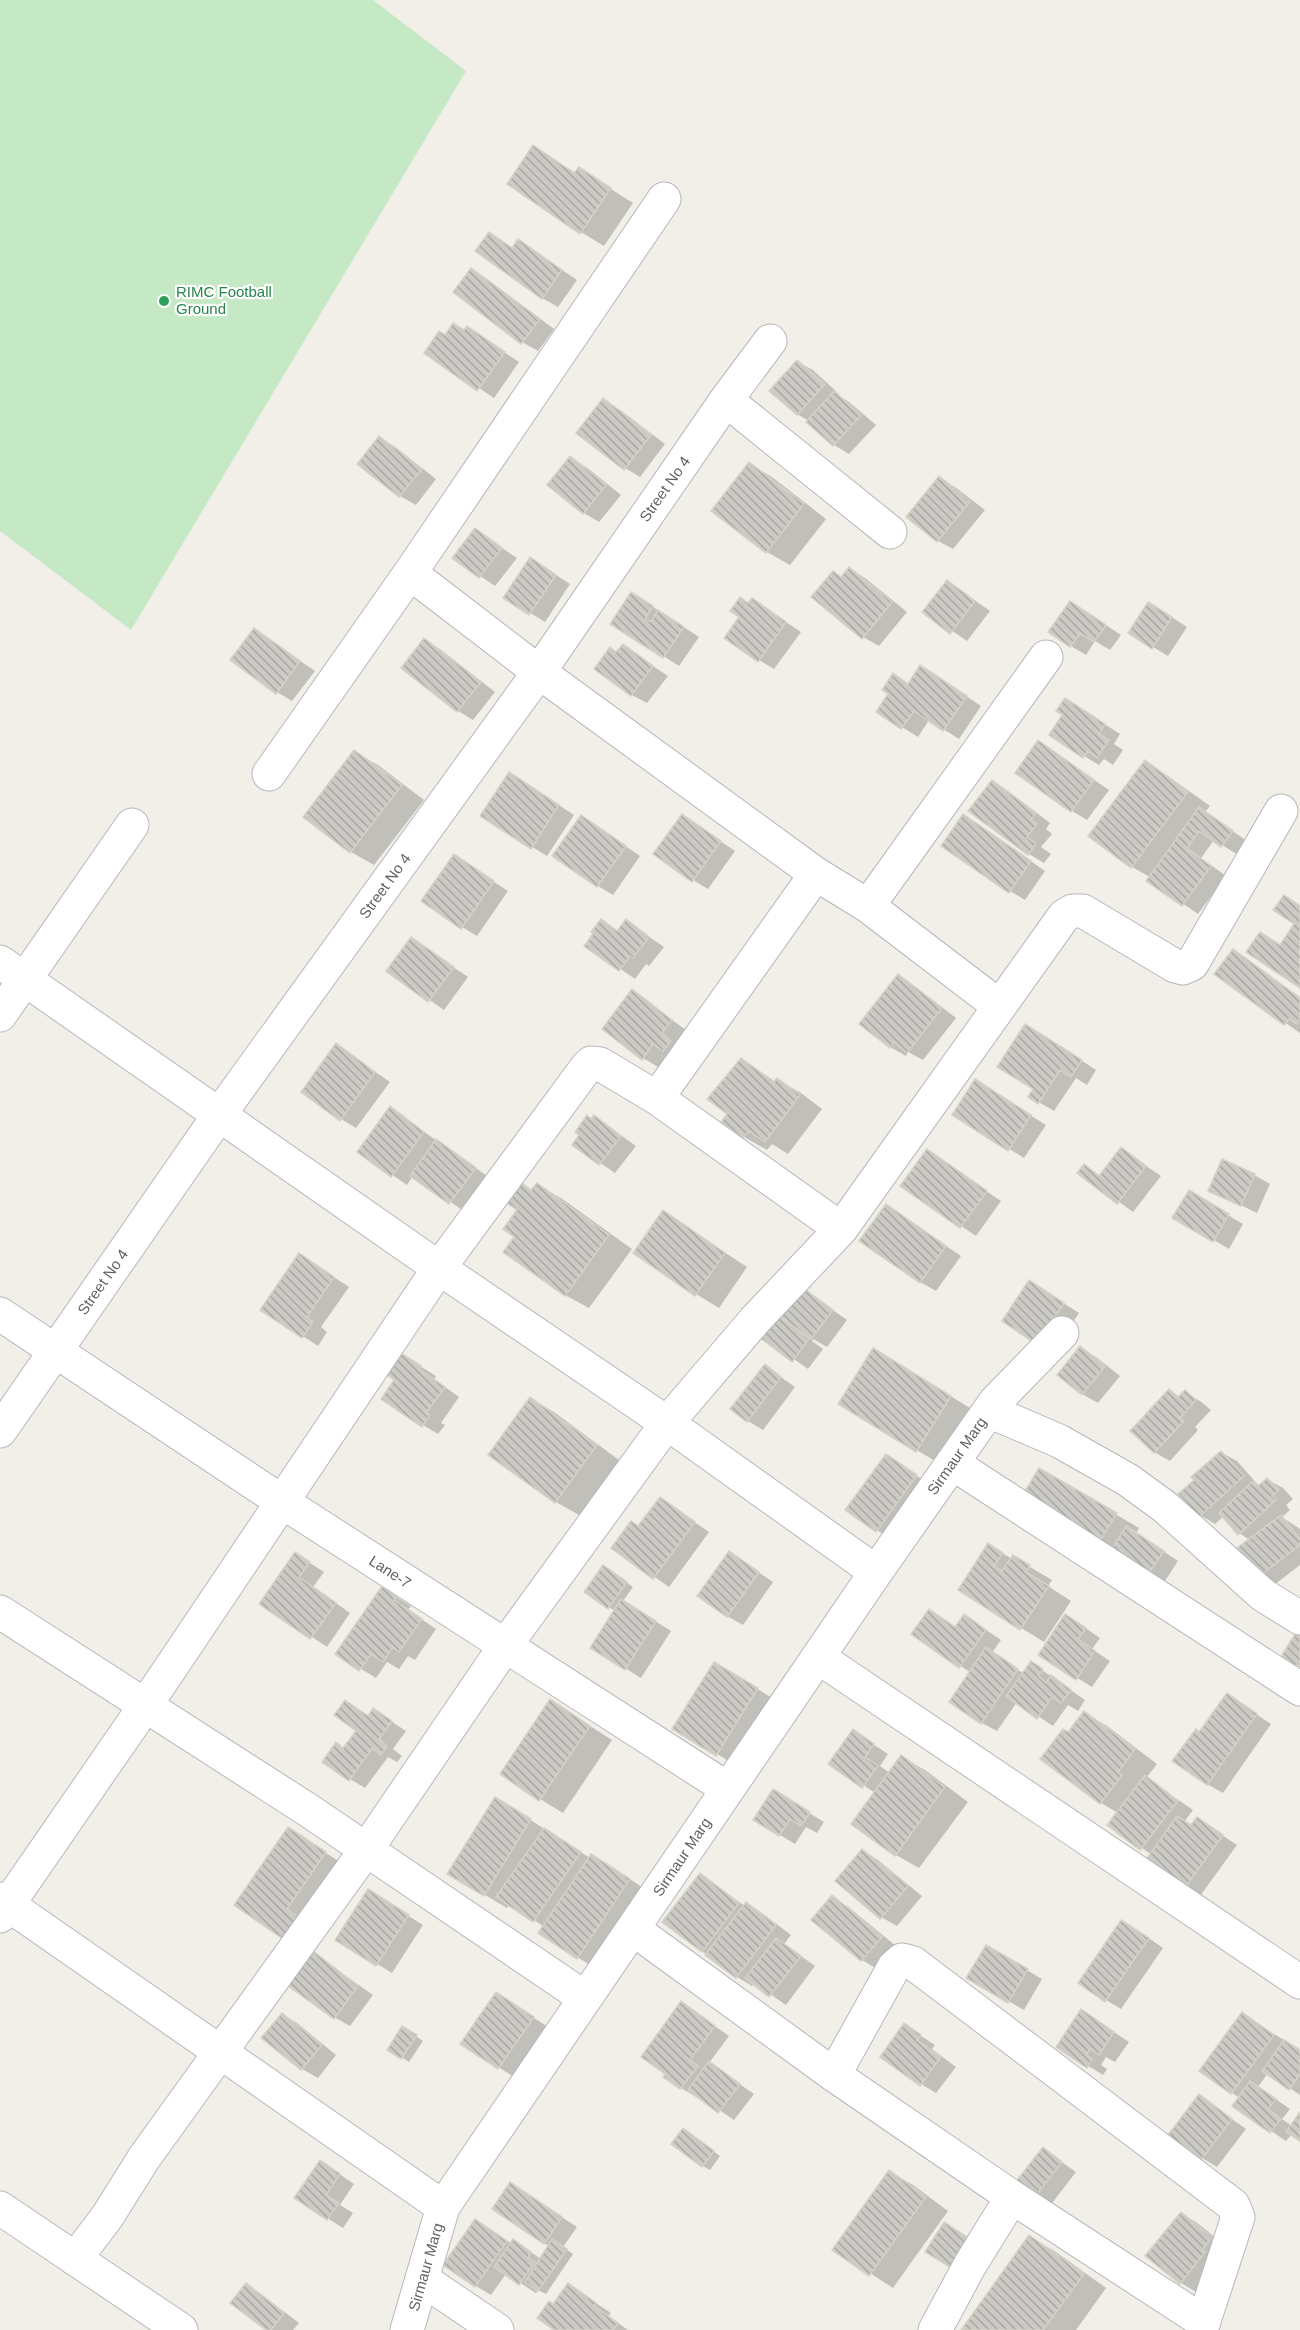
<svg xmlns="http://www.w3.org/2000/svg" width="1300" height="2330" font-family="Arial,sans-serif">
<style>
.grass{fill:#c5e8c5}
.shadow{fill:#0003}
.building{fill:url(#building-back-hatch);stroke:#d6d1c6;stroke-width:1.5}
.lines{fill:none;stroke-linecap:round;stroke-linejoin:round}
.minor-casing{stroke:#b5b8bc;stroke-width:35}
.minor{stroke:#fff;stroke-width:33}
.leisure-dot{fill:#2e9e5b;stroke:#fff;stroke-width:2}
.labels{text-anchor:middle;stroke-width:4.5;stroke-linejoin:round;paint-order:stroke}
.leisure-label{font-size:15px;fill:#27864d;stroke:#fff;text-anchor:start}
.street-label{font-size:15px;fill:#5f6368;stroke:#fff}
</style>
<defs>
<pattern id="building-back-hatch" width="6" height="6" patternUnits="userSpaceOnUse" patternTransform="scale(1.5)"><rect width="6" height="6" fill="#cccac5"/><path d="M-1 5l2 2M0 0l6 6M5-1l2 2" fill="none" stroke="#a9a8a4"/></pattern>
</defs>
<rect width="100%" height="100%" fill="#f1efe8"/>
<path class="grass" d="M0,0H373L466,71L131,630L0,531Z"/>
<path class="shadow" d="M534,147L576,173L579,169L633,203L604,246L581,232Z
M489,234L513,249L519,241L577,280L558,307L542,298Z
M472,270L487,279L554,329L538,351L522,342L455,292Z
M468,328L519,362L494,398L426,353L446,336L465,331Z
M797,362L813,370L839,394L838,395L849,402L876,425L849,454L834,445L808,422L809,421L797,414Z
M603,400L619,409L665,444L640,477L625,468Z
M379,438L394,446L436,479L416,505L400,496L359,464Z
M571,458L586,467L621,495L599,522L584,513Z
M749,464L772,477L826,519L790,565L767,552L713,511Z
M939,478L955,487L985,510L953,549L938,541Z
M475,530L517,558L495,586L454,558Z
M545,568L570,584L545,622L505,597Z
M850,569L865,578L907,612L879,646L863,637L842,578Z
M948,582L990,611L967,641L925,612Z
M753,600L801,632L774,669L759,660L741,616Z
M647,603L699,637L679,666L612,623Z
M1085,611L1121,635L1110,650L1095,641L1086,655L1071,646Z
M1164,612L1187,627L1168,656L1130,633Z
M255,630L315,671L292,701L277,692Z
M424,640L440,649L495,692L473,720L458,711L403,668Z
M623,646L668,676L647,703L632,695L617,653Z
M893,675L909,684L936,676L981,706L959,739L929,720L918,737L878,712L890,694Z
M1081,709L1120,734L1114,744L1123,750L1113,765L1104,759L1099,765L1084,756Z
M1039,742L1109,790L1087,820L1072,811Z
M354,752L378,765L424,800L374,865L351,852L305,817Z
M1145,762L1168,776L1210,806L1205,812L1247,841L1238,855L1214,840L1201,858L1226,876L1198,914L1148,880L1150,877L1132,867Z
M992,782L1008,791L1050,823L1046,829L1052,834L1041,847L1051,854L1044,863L1029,854L971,810Z
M525,783L574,815L547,856L532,847Z
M683,816L735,851L708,889L693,880Z
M978,825L1045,871L1025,900L1010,891Z
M596,826L640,856L613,895L598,886Z
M454,856L508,891L477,936L462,927Z
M601,921L618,931L626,921L664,947L649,966L646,964L635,979L586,945Z
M411,939L468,977L444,1010L388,971Z
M1233,951L1300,997V1033L1216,974Z
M898,976L913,985L956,1018L923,1060L908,1052L906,1056L890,1047Z
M632,991L686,1030L679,1059L668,1053L658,1067L643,1058Z
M1041,1034L1096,1070L1087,1085L1076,1078L1054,1111L1030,1097L1035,1089Z
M336,1045L390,1082L356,1128L341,1119Z
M742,1060L776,1082L778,1080L801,1093L822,1109L788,1154L772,1144L767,1150L744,1137L723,1121L729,1114Z
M990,1090L1046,1125L1024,1158L954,1115Z
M390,1108L490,1178L465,1212L413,1176L407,1185L359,1152Z
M595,1117L636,1146L615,1173L574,1145Z
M1121,1149L1161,1176L1133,1212L1079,1173L1084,1166L1101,1176Z
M927,1151L1001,1201L976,1236L902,1186Z
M1254,1175L1270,1184L1257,1213L1210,1190Z
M537,1185L561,1198L632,1249L589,1308L565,1295L533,1191Z
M1189,1192L1243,1224L1229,1249L1175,1217Z
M887,1206L961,1256L936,1291L920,1282Z
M663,1212L747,1267L719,1308L696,1294Z
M314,1264L349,1287L321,1327L327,1332L318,1346L262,1309Z
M1030,1282L1079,1313L1053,1352Z
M800,1287L847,1320L827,1347L813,1339L812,1341L823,1349L808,1369L757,1333Z
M1081,1348L1096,1357L1120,1376L1098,1403L1082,1394Z
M402,1355L436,1376L434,1379L459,1397L441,1423L445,1425L438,1434L423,1425L396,1380Z
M765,1366L795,1387L763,1430L748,1421Z
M916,1375L993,1422L960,1476L840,1404Z
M1169,1391L1180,1397L1185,1392L1200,1401L1211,1410L1195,1427L1198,1430L1170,1461L1154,1452Z
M531,1399L554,1412L619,1460L579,1515L556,1502Z
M1222,1453L1237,1461L1260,1487L1268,1480L1283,1488L1293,1499L1286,1505L1290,1510L1282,1517L1300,1529V1565L1274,1585L1259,1576L1250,1540L1239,1533L1224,1516L1215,1524L1200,1515Z
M886,1456L931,1485L892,1540L847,1510Z
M1040,1470L1139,1528L1136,1533L1178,1561L1161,1587L1096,1548Z
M660,1499L709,1532L669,1587L613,1548L639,1527Z
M989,1545L1012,1559L1013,1557L1052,1580L1048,1586L1071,1601L1044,1642L960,1590Z
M730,1553L773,1582L743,1625L727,1616Z
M296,1554L324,1572L313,1587L350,1613L327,1647L261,1603Z
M611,1571L633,1587L623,1601L671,1631L641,1678L592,1648L615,1611L609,1607Z
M382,1588L411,1606L408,1610L436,1629L415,1660L408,1656L399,1669L387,1662L376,1678L337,1654Z
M929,1611L956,1627L979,1625L1001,1640L992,1653L1024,1674L1032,1663L1085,1700L1078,1711L1068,1705L1053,1726L1017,1702L997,1731L982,1723L971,1673L913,1634Z
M1081,1625L1100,1638L1092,1649L1110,1661L1092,1687L1040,1655Z
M738,1677L780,1703L740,1768L717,1754Z
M1227,1695L1271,1724L1223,1793L1207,1784L1200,1733Z
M551,1701L612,1740L563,1813L540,1799Z
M345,1702L369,1717L374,1710L406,1731L393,1749L402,1756L397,1762L388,1757L365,1788L350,1779L336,1744L344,1749L358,1731Z
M1084,1713L1107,1726L1157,1764L1146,1778L1193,1810L1184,1822L1192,1826L1198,1819L1237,1845L1200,1896L1185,1888L1152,1855L1109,1825L1118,1813L1101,1803L1043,1759L1068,1734Z
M853,1731L888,1754L880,1766L890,1773L901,1757L925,1770L968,1802L919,1868L896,1855L853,1824L875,1793L830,1763Z
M788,1800L824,1822L817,1833L806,1827L795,1844L755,1820Z
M518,1812L590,1858L591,1856L615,1869L652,1894L600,1971L577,1957L543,1926L510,1904L507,1908L450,1874Z
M288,1829L348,1867L284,1937Z
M863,1851L878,1860L922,1896L897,1926L881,1917L837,1881Z
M700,1875L745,1906L746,1904L762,1913L791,1935L784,1944L815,1966L786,2005L754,1983L752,1986L737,1977L702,1951Z
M832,1897L847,1906L896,1946L877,1969L862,1960Z
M383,1900L423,1925L392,1973L337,1939Z
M1137,1930L1163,1948L1121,2009L1106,2000Z
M987,1947L1042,1979L1024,2010L968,1978Z
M313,1953L373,1995L350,2026L334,2017Z
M511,2003L548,2027L514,2077L462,2044Z
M682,2003L729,2036L709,2063L754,2094L734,2120L697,2095L696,2097L681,2088Z
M282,2014L297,2023L336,2055L318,2078L302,2069L263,2037Z
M1242,2014L1300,2050V2095L1268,2073L1258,2087L1290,2109L1282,2119L1292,2126L1300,2114V2139L1292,2134L1286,2141L1234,2106L1240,2098L1232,2093Z
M1096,2020L1129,2042L1115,2062L1106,2057L1101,2065L1107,2069L1103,2075L1058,2047Z
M904,2025L935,2045L932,2049L956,2067L936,2093L921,2084Z
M410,2032L423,2041L409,2062L389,2049Z
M1199,2096L1246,2129L1217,2167L1202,2158Z
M691,2134L720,2156L710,2170L703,2166Z
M1043,2149L1076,2172L1046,2211L1031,2202Z
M335,2171L354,2184L340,2205L353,2213L343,2228L296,2198Z
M890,2172L913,2185L948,2211L893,2288L834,2250Z
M511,2184L577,2227L563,2247L573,2254L546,2294L538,2290L536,2293L506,2274L491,2295L476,2286V2221L512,2244L514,2241L541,2259L549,2246L544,2243Z
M1181,2214L1196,2222L1227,2247L1196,2292L1181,2283L1147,2256Z
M1030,2237L1053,2250L1106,2288L1076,2330H962Z
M246,2285L261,2294L299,2323L293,2330H268Z
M568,2285L611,2313L608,2316L628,2330H556L554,2306Z"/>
<path class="building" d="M533,145L574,173L579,167L611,188L580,234L507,184Z
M489,232L512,248L518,239L562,270L542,299L475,251Z
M471,268L540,319L521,344L453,292Z
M453,323L464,330L467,326L505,352L477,391L424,353L439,331L445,335Z
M797,360L825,384L797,415L769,391Z
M834,391L861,415L833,446L806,422Z
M603,398L651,435L624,470L576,433Z
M379,436L422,469L399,497L357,464Z
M570,456L606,485L583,514L547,485Z
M749,462L804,504L766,553L711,511Z
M939,476L970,501L937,542L906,517Z
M475,528L502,548L479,578L452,558Z
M530,557L556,575L529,615L503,598Z
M849,567L892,602L862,639L811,597L833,571L841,577Z
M947,580L975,601L950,634L922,612Z
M631,592L653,606L645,619L651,622L658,610L684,627L663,658L610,624Z
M740,597L748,603L752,598L786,622L758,662L724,638L739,617L730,611Z
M1070,601L1106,625L1094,642L1080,633L1070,647L1048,632Z
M1148,602L1172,617L1152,649L1128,633Z
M254,628L300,661L276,694L230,660Z
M424,638L481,682L457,712L401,668Z
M623,644L653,666L631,696L594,669L610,647L616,652Z
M920,665L967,696L943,731L914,711L901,729L876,712L888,694L882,690L893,673L908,684Z
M1065,698L1105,724L1099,734L1109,740L1097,758L1088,751L1083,758L1049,735L1062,715L1056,711Z
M1038,740L1094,780L1071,812L1015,773Z
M354,750L402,785L350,853L303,817Z
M1145,760L1188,792L1131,868L1088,836Z
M509,772L559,805L531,849L480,816Z
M992,780L1036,813L1031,820L1037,824L1027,837L1036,844L1028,855L968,811Z
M1199,807L1233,831L1221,847L1199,831L1187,848L1211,866L1182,906L1146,881Z
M682,814L721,841L692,882L653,854Z
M963,814L1031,861L1009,893L941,846Z
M581,815L626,846L597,887L552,856Z
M454,854L494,881L461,929L421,901Z
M1284,895L1300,906V988L1246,952L1260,932L1280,945L1294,924L1273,910Z
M601,919L617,931L626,919L649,937L633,958L630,956L619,971L584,946L593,934L591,932Z
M411,937L454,967L428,1002L386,971Z
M1233,949L1300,998V1019L1297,1024L1289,1019L1284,1025L1214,974Z
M898,974L942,1008L907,1053L894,1042L890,1048L859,1024Z
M632,989L672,1020L662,1033L671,1041L663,1051L653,1044L642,1060L602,1029Z
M1025,1024L1082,1060L1071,1077L1060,1070L1038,1104L1028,1097L1033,1089L997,1067Z
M336,1043L375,1072L340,1121L301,1092Z
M741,1058L774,1082L777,1078L800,1095L765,1142L749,1131L743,1138L721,1122L727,1114L707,1099Z
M975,1079L1031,1115L1008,1151L952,1115Z
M390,1106L424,1132L391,1177L357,1152Z
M587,1115L591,1119L594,1115L621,1136L599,1165L572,1145L579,1135L575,1132Z
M436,1139L476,1168L449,1204L410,1176Z
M1121,1147L1146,1166L1117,1204L1077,1173L1084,1164L1099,1176Z
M927,1149L987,1191L960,1228L900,1186Z
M1222,1159L1255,1174L1241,1206L1208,1191Z
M522,1183L531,1190L537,1183L609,1235L565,1296L503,1252L514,1237L503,1229L517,1210L507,1203Z
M1189,1190L1229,1214L1213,1242L1172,1218Z
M886,1204L946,1246L920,1283L859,1241Z
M663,1210L725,1253L695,1296L633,1253Z
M299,1253L334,1277L307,1317L313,1322L302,1338L260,1310Z
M1029,1280L1064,1303L1037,1345L1002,1321Z
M799,1285L833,1310L811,1339L778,1315Z
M772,1311L809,1339L792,1362L755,1334Z
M1080,1346L1105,1366L1082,1395L1057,1375Z
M873,1348L951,1396L916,1452L838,1404Z
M401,1353L421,1366L419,1369L445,1387L426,1413L430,1415L422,1427L381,1399L394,1380L386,1374Z
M765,1364L781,1377L747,1422L730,1409Z
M1169,1389L1178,1397L1185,1390L1196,1400L1180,1418L1184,1421L1154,1453L1130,1431Z
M530,1397L597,1445L555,1503L488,1455Z
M1221,1451L1244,1476L1199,1517L1178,1494L1194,1480L1191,1477Z
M886,1454L917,1475L876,1532L845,1510Z
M1039,1468L1117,1513L1095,1549L1018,1503Z
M1267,1478L1279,1490L1272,1496L1276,1500L1238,1535L1219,1513L1253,1481L1258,1486Z
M660,1497L695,1522L653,1579L611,1548L631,1521L638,1526Z
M1281,1515L1300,1539V1545L1258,1577L1237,1548Z
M1126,1526L1164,1551L1145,1579L1108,1555Z
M988,1543L1003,1553L994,1566L1002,1571L1013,1555L1030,1565L1026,1572L1049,1586L1020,1630L958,1590Z
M729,1551L759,1572L727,1617L697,1596Z
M295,1552L310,1562L299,1577L336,1603L310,1639L259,1604Z
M603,1565L627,1582L608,1609L584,1592Z
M382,1586L396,1596L394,1600L422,1619L399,1652L393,1647L383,1662L371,1654L359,1671L335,1654Z
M621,1599L656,1621L625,1670L590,1648Z
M929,1609L955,1627L964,1614L986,1630L959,1668L911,1634Z
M1065,1614L1086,1628L1078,1639L1095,1651L1076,1680L1038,1655Z
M1297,1631L1300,1633V1667L1296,1665L1292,1672L1277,1663Z
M986,1647L1018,1669L981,1724L949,1702Z
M1031,1661L1043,1669L1038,1676L1046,1683L1051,1675L1071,1690L1061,1703L1052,1697L1037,1719L1006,1696Z
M714,1662L758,1688L716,1756L672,1729Z
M1227,1693L1257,1714L1207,1785L1172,1761L1196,1729L1199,1732Z
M550,1699L590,1726L539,1801L500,1774Z
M345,1700L368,1716L373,1708L392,1721L379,1739L387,1746L381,1755L372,1748L349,1781L322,1762L336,1742L343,1748L356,1731L334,1715Z
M1084,1711L1135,1749L1118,1772L1122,1775L1100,1804L1040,1759L1063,1729L1068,1732Z
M853,1729L874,1744L865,1757L878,1766L862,1788L828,1764Z
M901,1755L945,1787L895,1856L851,1824Z
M1145,1775L1178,1801L1140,1850L1107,1825Z
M773,1789L810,1812L801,1826L790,1819L779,1836L753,1820Z
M495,1797L531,1819L484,1896L447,1874Z
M1177,1816L1191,1825L1197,1817L1223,1835L1184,1889L1145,1861Z
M288,1827L326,1852L287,1909L298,1917L283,1939L234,1905Z
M544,1828L581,1852L533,1922L496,1897Z
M862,1849L908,1886L880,1919L835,1881Z
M591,1854L630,1879L577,1959L538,1933Z
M700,1873L739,1903L702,1952L662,1922Z
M368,1889L409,1915L376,1966L335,1940Z
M832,1895L882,1937L861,1961L811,1920Z
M746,1902L776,1925L736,1978L705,1955Z
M1121,1920L1149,1938L1105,2002L1078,1983Z
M776,1938L801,1956L769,1997L745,1978Z
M986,1945L1028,1969L1008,2003L966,1978Z
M313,1951L358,1986L334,2019L287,1985Z
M496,1992L534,2017L498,2069L460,2044Z
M681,2001L715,2026L690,2060L698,2066L680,2089L663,2077L665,2074L641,2057Z
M1081,2009L1114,2032L1099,2055L1090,2049L1086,2055L1092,2059L1087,2068L1056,2047Z
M1242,2012L1274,2035L1231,2094L1199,2071Z
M282,2013L322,2045L301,2070L261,2038Z
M904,2023L921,2035L917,2040L941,2057L920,2086L880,2057Z
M402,2026L417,2035L401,2059L387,2050Z
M1284,2040L1300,2050V2074L1289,2090L1262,2071Z
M709,2061L740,2084L718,2113L688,2090Z
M1250,2081L1276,2099L1268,2109L1281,2119L1270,2133L1232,2106Z
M1199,2094L1232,2119L1201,2160L1168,2135Z
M1300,2112V2141L1286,2132Z
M683,2128L714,2151L702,2167L671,2144Z
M1043,2147L1062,2162L1030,2203L1011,2188Z
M320,2160L340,2174L326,2195L339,2203L327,2220L294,2198Z
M889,2170L926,2197L869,2276L832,2250Z
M510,2182L562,2217L544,2244L492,2209Z
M1181,2212L1212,2237L1202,2250L1205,2252L1180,2284L1145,2256Z
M475,2219L507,2241L475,2287L443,2265Z
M944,2222L973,2241L955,2270L925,2252Z
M1029,2235L1084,2274L1043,2330H961Z
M513,2239L531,2252L528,2257L535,2262L519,2285L494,2267Z
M552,2239L567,2249L538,2291L525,2282Z
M246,2283L284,2313L271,2330H266L230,2303Z
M568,2283L596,2303L594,2306L618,2323L613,2330H554L537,2318L549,2301L553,2304Z"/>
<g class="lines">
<defs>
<path id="minor" d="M726,400L890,532
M410,573L664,199
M269,774L410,573L539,672L816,874L868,906L999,1006
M868,906L1046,657
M0,962L439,1268L667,1423L876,1572
M0,1015L132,825
M657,1098L841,1229
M0,1314L281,1501L728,1789
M989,1411L1059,1441L1128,1480L1165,1507L1263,1595L1300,1618
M0,1431L219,1115L539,672L726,400L770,341
M952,1463L1300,1689
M0,1612L308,1810L585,1998
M818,1657L1300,1982
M0,1899L443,2207
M0,1916L145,1706L439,1268L586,1068L591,1063L600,1064L657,1098L816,874
M633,1929L834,2075L1012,2197L1204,2322
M834,2075L894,1967L902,1960L913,1963L1233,2205L1238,2217L1201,2330
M0,2208L181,2330
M75,2259L107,2217L144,2158L366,1850L505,1646L667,1423L755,1320L841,1229L1064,916L1072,911H1083L1175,966L1183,968L1192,964L1281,811
M422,2279L497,2330
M407,2330L443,2207L876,1572L995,1402L1062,1333
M935,2330L970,2265L1012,2197"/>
</defs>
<use href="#minor" class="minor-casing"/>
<use href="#minor" class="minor"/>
</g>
<circle class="leisure-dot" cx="164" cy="301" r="6"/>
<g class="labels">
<g class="leisure-label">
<text x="176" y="297">RIMC Football<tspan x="176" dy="17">Ground</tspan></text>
</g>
<g class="street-label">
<text transform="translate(665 489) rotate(-55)" y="5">Street No 4</text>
<text transform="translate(385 886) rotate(-54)" y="5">Street No 4</text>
<text transform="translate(103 1282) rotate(-55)" y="5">Street No 4</text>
<text transform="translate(957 1456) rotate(-55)" y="5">Sirmaur Marg</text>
<text transform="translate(390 1572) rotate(33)" y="5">Lane-7</text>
<text transform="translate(682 1857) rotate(-56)" y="5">Sirmaur Marg</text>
<text transform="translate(426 2267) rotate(-74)" y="5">Sirmaur Marg</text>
</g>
</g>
</svg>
